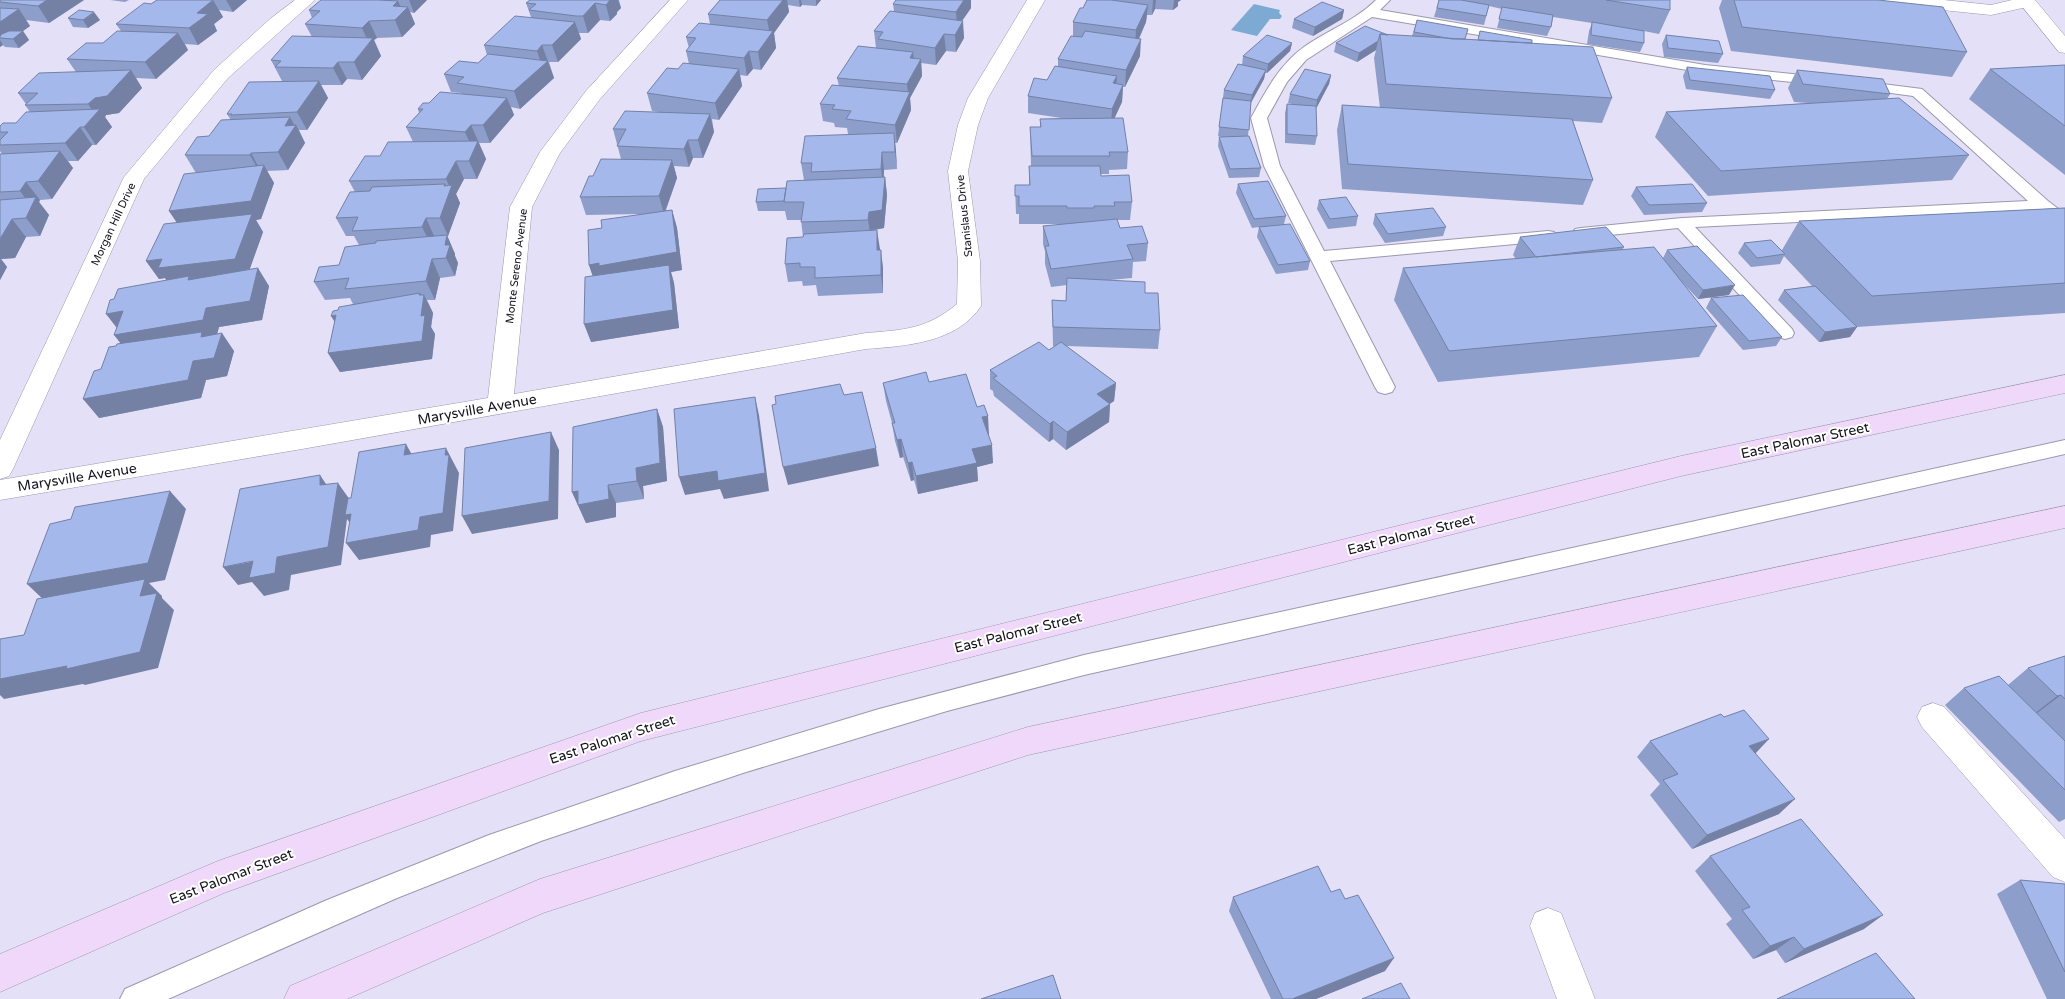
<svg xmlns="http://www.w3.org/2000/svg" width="2065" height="999" font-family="'Varela Round',sans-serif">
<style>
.water{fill:#7caad2}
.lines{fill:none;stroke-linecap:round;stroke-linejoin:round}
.service-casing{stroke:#9b98ad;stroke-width:2}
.minor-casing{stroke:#9b98ad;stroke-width:1}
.tertiary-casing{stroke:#9b98ad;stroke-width:1}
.secondary-casing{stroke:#9b98ad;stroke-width:1}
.service{fill:#fff;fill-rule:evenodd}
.minor{fill:#fff;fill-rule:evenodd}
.tertiary{fill:#fff;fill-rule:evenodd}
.secondary{fill:#f0d8fa;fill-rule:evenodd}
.wall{fill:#8e9ecb}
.shaded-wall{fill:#7481a5}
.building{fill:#a5b8ec;stroke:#7481a5}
.labels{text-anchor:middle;stroke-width:4;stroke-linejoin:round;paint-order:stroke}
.far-street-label{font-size:11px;fill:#14131b;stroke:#fff}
.street-label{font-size:14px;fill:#14131b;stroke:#fff}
</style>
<rect width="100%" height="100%" fill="#e4e0f7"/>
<path class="water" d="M1254,4L1280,10L1279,13L1282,16L1280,19H1270L1257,36L1231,30Z"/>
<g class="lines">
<defs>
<path id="service" d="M1376,0H1390L1380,10L1705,65L1821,77L1828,81L1821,85L1705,73L1372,17L1306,60L1287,82L1267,118L1280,166L1324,251L1548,231L1554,232L1557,236L1554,240L1548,241L1330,261L1395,387L1392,392L1385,394L1378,392L1375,387L1264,166L1251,118C1265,92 1280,64 1304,47C1328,30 1355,21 1376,0Z
M1859,81L1922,89L2048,201L2065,214V227L2059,226L2038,210L1695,227L1792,329L1794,333L1792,337L1785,339L1778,337L1678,228L1581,238L1575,237L1573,233L1575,229L1581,228L1682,218L2028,201L1913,96L1854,88L1852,85Z
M2065,440V454L1084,675L947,711L743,773L541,841L397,898L168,999H120L125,989L327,900L489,835L675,771L879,709L1084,655Z"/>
<path id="minor" d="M295,0H315L228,78L144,179L13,469L9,476L0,479V440L124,177L214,70L270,19Z
M670,0H688L600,99L560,153L532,207L514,394L866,333C904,330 927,329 957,304L958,261L948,171L958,125L968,98L1027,0H1045L988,98L978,125L968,171L980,261L981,306C957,343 905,346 866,349L302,449L0,500V480L488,398L510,207L540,152L586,91Z
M1884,0H1944L1991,5L2012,0H2028L2030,3L2027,7L1991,15L1893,5L1887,4Z
M1933,703L1944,707L2065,839V882L2053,877L1922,727L1917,717L1922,707Z
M1548,908L1561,913L1595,999H1557L1530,926L1535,913Z"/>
<path id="tertiary" d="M2017,0H2035L2065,36V53L2059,52Z"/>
<path id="secondary" d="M2065,375V393L1681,476L641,741L224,893L0,992V954L218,861L641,713L1681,456Z
M2065,506V528L1028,755L543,913L347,999H284L290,986L540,879L1028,727Z"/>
</defs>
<use href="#service" class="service-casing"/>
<use href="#minor" class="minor-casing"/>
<use href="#tertiary" class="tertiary-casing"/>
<use href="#secondary" class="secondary-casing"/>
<use href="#service" class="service"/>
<use href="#minor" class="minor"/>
<use href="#tertiary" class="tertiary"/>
<use href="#secondary" class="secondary"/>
</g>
<path class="wall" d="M0,0H84L49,23L26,20L30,26L23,31L29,40L19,48L5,47L3,45L0,47Z
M110,0H129L125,2Z
M157,0H247L233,12L219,10L223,17L214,24L217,31L198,45L185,44L188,50L156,79L136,78L142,88L119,113L106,115L105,117L112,127L96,145H92L78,161H68L73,168L52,199L40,200L39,202L49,215L40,236L26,237L15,258L1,259L7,267L0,280V154H2L0,151V126L16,123L30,112L25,105L26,104L18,93L76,72L67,59L103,43L121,31L116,24L151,4Z
M321,0H427L414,13L410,12L415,24L402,37L377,38L374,40L381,56L362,80L347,79L342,85H321L328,98L307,130H299L305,143L288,170L267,171L274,183L261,219L256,220L263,232L249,270L269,286L262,320L219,327L217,334L234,351L227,376L206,380L201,398L99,418L101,369L116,346L120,343L117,328L114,299L166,280L165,278L159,279L146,261L177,222L169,211L196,173L185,155L231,120L227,114L282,81L271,60L312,37L305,24L312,18L309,10Z
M530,0H620H619L621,8L617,12V14L610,21L600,20L588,33H579L581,39L558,62H549L554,78L520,109L511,107L514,115L490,143H479L486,159L477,179H464L456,194L460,203L448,236H447L455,254V256L458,263L455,276L440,278L435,300H427L433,313L431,327L435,334L432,359L340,372L328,353L338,310L353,304L350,298L325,300L314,282L339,265L359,245L354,236H346L336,218L355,192L349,181L380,156L413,142L406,127L419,113L418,109L429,103L461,94V93L451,92L444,74L478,63L487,55L484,45L531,17L526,3Z
M720,0H821L816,6L802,5L800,7L788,5L789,12L774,33L776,48L761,70L753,69L747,76L740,75L742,86L719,120L712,119L714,132L703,158H693L689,167L674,166L677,178L666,210H672L677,228L682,270L671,272L674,283L679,328L591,342L593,276L589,265L602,228L639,214L586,215L580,197L593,176L621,159L613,129L659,112L652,111L647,93L678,69L689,64L686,51L689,48L686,37L710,24L708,14Z
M1087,0H1181L1178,2V6L1173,10L1155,9L1152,15H1147L1146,22L1139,39L1140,56L1125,87H1123L1122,102L1114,118L1128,152L1127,169L1109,170V174H1101V176L1132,202L1130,220H1117L1120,228L1148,243L1146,261L1133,262L1132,278L1110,280L1145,293L1160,330L1158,349L1066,346L1116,383L1114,401L1110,404L1109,422L1066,450L1053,439L1049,442L994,396L993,391L990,389V370L1049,350L1055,346H1053L1052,300L1066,301L1067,285L1051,287L1045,264V251L1043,244V226L1067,224H1019V214H1016L1015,185H1029V166H1031L1030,127H1040V119L1061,118L1028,113V96L1047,80L1058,66V59L1073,36V22L1083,8Z
M1439,0H1670V10L1659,34L1644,31V43L1640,52L1587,44L1589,31L1592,23L1553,17L1551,27L1547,36L1497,28L1502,9L1489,6L1484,25L1434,17Z
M1722,0H1878L1967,52L1952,77L1731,51L1719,8Z
M893,4L971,8L962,21L964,38L956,52L946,51L936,65L921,63L922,76L910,98L911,110L897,143H895L897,169L884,170V177H885L887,195L884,228L871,231L880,250L883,268V293L818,296L816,285L803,286L802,281L788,282L785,264L803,237L801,220H787L785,211H758L756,202L804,180L801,163L848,134L847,128L835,127L834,123L823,121L820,104L839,86L837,78L876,48L874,31L894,11Z
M1344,10L1342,19L1313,36L1292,28L1294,19Z
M68,18L100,20L88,28L73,27Z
M1417,20L1465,39L1478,40L1480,31L1532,43L1612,98L1602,123L1573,121L1593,180L1583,205L1342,189L1337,130L1342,105L1380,108L1374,58L1376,50L1357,62L1334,52L1336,43L1388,35L1412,36Z
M1666,35L1723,54L1718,63L1664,57L1662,44Z
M1292,43L1290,51L1267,73H1265L1264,79L1251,103L1248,136L1261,168L1259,177L1229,178L1218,146L1219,137H1222L1218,136L1224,90L1242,65L1243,56Z
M2065,65V175L1969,99L1990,69Z
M1687,67L1775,90L1770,99L1686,89L1683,76Z
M1797,70L1890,94L1887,99L1969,155L1952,180L1708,196L1655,137L1666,112L1808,103L1794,102L1788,88Z
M1331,75L1329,84L1316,108L1317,136L1315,145L1285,143V113L1287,104L1296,105L1288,103L1290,94Z
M1238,184L1286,216L1284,224L1310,261L1308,270L1276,274L1257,237L1259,227L1252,228L1236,193Z
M1636,187L1707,203L1702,212L1644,215L1631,196Z
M1319,200L1358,216L1356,226L1328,229L1317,209Z
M2065,208V313L1857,327L1850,337L1819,342L1778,300L1784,290L1812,286L1784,256L1780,264L1751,267L1738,253L1744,243L1782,250L1799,221Z
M1375,214L1446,227L1443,236L1385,243L1373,224Z
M1520,237L1624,247L1622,250L1663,258L1667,250L1729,295L1698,299L1682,282L1717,326L1699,357L1438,382L1394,300L1403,268L1516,259L1513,255Z
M1711,298L1782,337L1776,346L1743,350L1706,308Z
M929,382L977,407L989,435L993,463L977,467L978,481L918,494L914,480L911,481L903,457L900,458L895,441L892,423L886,401L883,383Z
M657,409L663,427L667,481L643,486L644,499L616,503V517L586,523L572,492Z
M2065,656V819L2059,822L1945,705L1964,688L2008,685L2028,668Z
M1724,717L1755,753L1779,814L1692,849L1650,795L1660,784L1637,757L1650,741Z
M1710,856L1864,929L1785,963L1776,950L1753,959L1726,924L1732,919L1695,871Z
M2020,880L2065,884V999H2047L1997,894Z
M1331,892L1385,971L1316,999H1271L1229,911L1233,897Z"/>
<path class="shaded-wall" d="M47,0H84L49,23L38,6Z
M213,0L223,17L214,24L217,31L198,45L189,28L197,13Z
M226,0H247L233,12Z
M409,0H427L414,13Z
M610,0H618L621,8L617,12V14L610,21L606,5Z
M783,0H787L789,12L774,33L776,48L761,70L758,52L770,35L767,20Z
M799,0H801L802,5L800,7Z
M816,0H821L816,6Z
M961,0H971V8L957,28L956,12Z
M1153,0H1156L1155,9L1152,15Z
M1174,0H1181L1178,2V6L1173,10Z
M398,1L403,12L408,7L415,24L402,37L395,20L393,6Z
M595,3L600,20L588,33L583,16Z
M1148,5L1146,22L1135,47L1136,30Z
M19,9L30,26L12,39L0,38V22Z
M1344,10L1342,19L1313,36L1315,27Z
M94,12L100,20L88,28L83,20Z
M369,21L377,38L374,40L381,56L362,80L354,62L369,44L362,28Z
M963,21L964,38L956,52L955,35Z
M575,22L581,39L558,62L552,45Z
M23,31L29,40L19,48L13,39Z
M178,33L188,50L156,79L145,62Z
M944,34L946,51L936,65L935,48Z
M1141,39L1140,56L1125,87L1126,70Z
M0,40L3,45L0,47Z
M1378,41L1376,50L1357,62L1359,53Z
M1292,43L1290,51L1267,73L1268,64Z
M542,45L554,78L520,109L514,91L542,66L537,51Z
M749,51L753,69L747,76L744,58Z
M913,52L915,69L910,58Z
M921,59L922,76L910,98L911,110L897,143L895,125L908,96L907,84Z
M338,62L347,79L342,85L333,68Z
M739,69L742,86L719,120L715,103Z
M131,70L142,88L119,113L106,115L105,117L112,127L96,145L84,127L95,114L88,104L95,98Z
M1266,70L1264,79L1250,104L1252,95Z
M1331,75L1329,84L1316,109L1317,100Z
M1117,76L1116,93L1113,83Z
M319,81L328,98L307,130L297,112Z
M1123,85L1122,102L1111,126L1112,109Z
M507,98L514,115L490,143L483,125Z
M710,114L714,132L703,158L698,140Z
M290,117L295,126L296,125L305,143L288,170L278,152L285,126Z
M471,125L486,159L477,179L469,161L473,150L465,132Z
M80,127L92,145L78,161L65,143Z
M894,133L896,151L897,169L895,152Z
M688,140L693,158L689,167L684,149Z
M60,151L73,168L52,199L38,181Z
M882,152L884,170L883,187L881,169Z
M251,153L261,171L260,173L250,155Z
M672,160L677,178L664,214L659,196Z
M456,161L464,179L456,194L460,203L448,236L440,218L444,186L445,184L449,193L451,189L446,179Z
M264,165L274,183L261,219L256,220L263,232L247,277L171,286L165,278L159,279L146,261L181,229L169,211Z
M885,177L887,195L884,228L872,230L871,239L868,220L869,212Z
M26,182L40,200L39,202L49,215L40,236L26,218L31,206L20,191Z
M672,210L677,228L682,270L671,272L674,283L679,328L591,342L584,324L595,283L589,265Z
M426,218L434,236L431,245L422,227Z
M12,219L26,237L15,258L1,259L7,267L0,280V239Z
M877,230L880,249V268L877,250Z
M447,235L455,254V256L458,263L455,276L446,258L445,245Z
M881,250L883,268V293L881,275Z
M432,259L440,278L435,300L426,281Z
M258,268L269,286L262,320L219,327L216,338L129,354L114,335L206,308Z
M1735,285L1729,295L1698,299L1703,290Z
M420,293L423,299L424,295L433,313L431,327L435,334L432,359L340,372L328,353L421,316L419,295Z
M123,311L120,332L106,314Z
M336,315L342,334L331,316Z
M1857,327L1850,337L1819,342L1825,332Z
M222,333L234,351L227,376L206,380L201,398L99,418L83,399L193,361Z
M1116,383L1114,401L1096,412L1097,394Z
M755,397L759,415L769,491L724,499L720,489L685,495L679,477Z
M1110,404L1109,422L1066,450L1067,432Z
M657,409L663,427L667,481L643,486L644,499L637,481L636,468Z
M988,416L989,435L983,436L982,417Z
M1053,421V439L1049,442L1050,424Z
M551,432L559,450L558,519L472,534L462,516Z
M901,439L903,457L900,458L897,440Z
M406,444L416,462L404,455Z
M992,445L993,463L977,467L978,481L918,494L916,476L972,449Z
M446,448L459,473L453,531L431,535L430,547L359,560L346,543L420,517L445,455Z
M876,448L879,466L788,485L783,467Z
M912,462L914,480L911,481L908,463Z
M320,475L332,493L320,485Z
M338,483L350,500L351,514L357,533L347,519L341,565L291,575L289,590L264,596L252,582L238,585L223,567L277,557Z
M608,485L616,503V517L586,523L572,492Z
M170,491L186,509L165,580L149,583L162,596V598L174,610L158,668L85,685L83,684L4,699L0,695V679L46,602L27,584Z
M2061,695L2024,723L2021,724L2057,696Z
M1769,739L1754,755L1749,746Z
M1795,799L1779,814L1692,849L1707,835Z
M1883,915L1864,929L1785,963L1804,949Z
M1794,937L1776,950L1753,959L1770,946Z
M1394,958L1385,971L1316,999H1292Z"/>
<path class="building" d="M0,0H47L38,6L0,2Z
M157,0H213L197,13L208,14L189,28L116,24L144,3L151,4Z
M321,0H378L398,1L393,6L408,7L395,20L369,21L362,28L305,24L320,11L309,10Z
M530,0H610L606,5L595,3L583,16H576L529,10L536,4L526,3Z
M720,0H783L767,20L708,14Z
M896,0H964L956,12L893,4Z
M1087,0H1111L1148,5L1136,30L1073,22L1080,8H1083Z
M1439,0H1461L1489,5L1486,16L1437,8Z
M1606,0H1670V10Z
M1734,0H1878L1943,7L1967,52L1742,27Z
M1322,2L1344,10L1315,27L1294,19Z
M1502,7L1553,15L1551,27L1499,19Z
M0,8L19,9L0,22Z
M79,10L94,12L83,20L68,18Z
M890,11L963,21L955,35L944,34L935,48L878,39L883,32L874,31Z
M515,16L575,22L552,45H542L537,51L484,45Z
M1417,20L1468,29L1465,39H1452L1414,32Z
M1592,22L1644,31V43L1591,35Z
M699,23L773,31L758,52L749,51L744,58L686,51L696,38L686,37Z
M1365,26L1388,35L1380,34L1378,41L1359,53L1336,43Z
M9,31H23L13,39L0,38V36L2,34Z
M117,31L178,33L145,62L67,59L86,43H103Z
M1085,31L1141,39L1126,70L1058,59L1071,36L1082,37Z
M1480,31L1532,40V43L1478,40Z
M1380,34L1593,47L1612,98L1386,84Z
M1267,35L1292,43L1268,64L1243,56Z
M1666,35L1719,41L1723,54L1668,48Z
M292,36L373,38L354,62H338L333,68L275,67L281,61L271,60Z
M858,46L913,52L910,58L921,59L907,84L837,78Z
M488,54L548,61L514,91L457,83L464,77L444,74L459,61L478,63Z
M683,63L739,69L715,103L647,93L667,68L678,69Z
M1238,64L1266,70L1252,95L1224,90Z
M2065,65V126L1990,69Z
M1055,66L1117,76L1113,83L1123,85L1112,109L1028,96L1034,78L1047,80Z
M1687,67L1770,76L1775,90L1690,80Z
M1305,69L1331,75L1317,100L1290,94Z
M131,70L107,96L95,98L88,104L25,105L38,93H18L39,73Z
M1797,70L1883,79L1890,94L1803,84Z
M319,81L297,112L231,115L232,114H227L249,82Z
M832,85L910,92L895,125L846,119L851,111L832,109L835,105L820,104Z
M440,92L507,98L483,125H471L465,132L406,127L423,109H418L423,103H429Z
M1223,98L1251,101L1249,130L1219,127Z
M1899,98L1969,155L1721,171L1666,112Z
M1287,104L1316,106L1317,136L1287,134Z
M1342,105L1572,119L1593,180L1348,164Z
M100,109L84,127H80L65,143L0,145V140L8,132H0V126L3,123H16L26,112Z
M625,111L710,114L698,140H688L684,149L617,146L626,129H613Z
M290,117L285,126L296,125L278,152L251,153L250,155H185L197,137L209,136L221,120Z
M1123,118L1128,152H1109L1110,156H1032L1030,127H1041L1040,119Z
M894,133L895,152H882L881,169L811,172L812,163H801L805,136Z
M1249,136L1261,168L1230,169L1219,137Z
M478,141L469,161H456L446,179L349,181L365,156H380L388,142Z
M60,151L38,181L26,182L20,191L0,192V154Z
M601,159L672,160L659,196L580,197L589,176H593Z
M264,165L251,201L169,211L184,174Z
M1029,166H1100L1101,176L1129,175L1132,202H1114L1115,206H1094V208H1067V206H1019V196H1015V185H1030Z
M885,177L882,210L869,212L868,220L801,222L804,202H784L787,181Z
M1268,181L1286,216L1254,219L1238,184Z
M445,184L444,186L452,185L440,218H426L422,227L352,231L358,217L336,218L350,192L370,191L372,187Z
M1692,184L1707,203L1649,205L1636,187Z
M786,188L784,201L756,202L758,189Z
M36,197L26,218L12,219L0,239V200Z
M1346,197L1358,216L1330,219L1319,200Z
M1433,208L1446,227L1388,234L1375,214Z
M2065,208V283L1872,296L1799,221Z
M672,210L677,252L599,266V263L589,265L588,230L602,228L601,220Z
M252,214L235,259L158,268L162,259L146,261L164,224Z
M1117,219L1120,228L1142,226L1148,243L1127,245L1133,259L1051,269L1045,246H1049L1043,226Z
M1290,224L1310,261L1278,265L1259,227Z
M1606,227L1624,247L1536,257L1520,237Z
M877,230V250H881V275L815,278V267H800V263L785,264L787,238L803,237L804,234Z
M447,235L445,245H450L446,258L432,259L426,281L345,289L349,278L314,282L319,267L339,265L345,247L376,243V241Z
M1771,240L1785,254L1757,258L1744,243Z
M1697,246L1735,285L1703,290L1667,250Z
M1654,247L1717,326L1449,351L1403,268Z
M669,265L673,310L584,324L585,277Z
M258,268L250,301L206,308L203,320L114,335L123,311L106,314L110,300L114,299L118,289L189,276L188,280Z
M1067,278L1145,282V293H1158L1160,330L1053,327L1052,300L1066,301Z
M1815,286L1857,327L1825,332L1784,290Z
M420,293L419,295H424L421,316L425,315L422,341L328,353L336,315L331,316L333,311L338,310L339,307Z
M1743,295L1782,337L1749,341L1711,298Z
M202,332L201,337L222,333L214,358L193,361L188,380L83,399L94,371L101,369L109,347L116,346L117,344Z
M1039,342L1049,350L1061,342L1116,383L1097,394L1110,404L1067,432L1053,421L1050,424L993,378L997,376L990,370Z
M926,372L929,382L966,374L977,407L984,405L988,416L982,417L992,445L972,449L977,463L916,476L912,462L908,463L901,439L897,440L892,423H895L883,383Z
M840,384L844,395L862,392L876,448L783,467L772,405L776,404L775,396Z
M755,397L765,473L718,481L717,471L679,477L674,409Z
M657,409L660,463L636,468L637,481L608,485L609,499L578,505V491L572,492L573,427Z
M551,432L549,501L462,516L465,448Z
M406,444L404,455L446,448L445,455H449L443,513L420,517L418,530L346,543L351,514L345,515L348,498H351L359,452Z
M320,475V485L338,483L328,547L277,557L275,573L249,578L253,561L223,567L240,489Z
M170,491L148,563L27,584L50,524L71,519L75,507Z
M145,579L140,596L157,593L140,652L66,669L67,666L0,679V639L24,635L37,599Z
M2065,656V699L2061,695L2057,696L2028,668Z
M1999,676L2065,741V790L1964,688Z
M1744,710L1769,739L1749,746L1795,799L1707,835L1663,780L1678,774L1650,741L1721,714L1724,717Z
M1801,819L1883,915L1804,949L1794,937L1770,946L1742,910L1750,907L1710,856Z
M1318,866L1331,892L1340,889L1345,899L1358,895L1394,958L1292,999H1283L1233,897Z
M2020,880L2065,884V972Z
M1876,953L1915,999H1777Z
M1053,975L1061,999H981Z
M1401,983L1410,999H1362Z"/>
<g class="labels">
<g class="far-street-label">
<text transform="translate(964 216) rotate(-96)" y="4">Stanislaus Drive</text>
<text transform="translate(113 224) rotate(-65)" y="4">Morgan Hill Drive</text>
<text transform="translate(516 266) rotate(-83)" y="4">Monte Sereno Avenue</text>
</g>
<g class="street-label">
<text transform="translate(477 409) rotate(-10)" y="5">Marysville Avenue</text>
<text transform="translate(1805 440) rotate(-12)" y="5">East Palomar Street</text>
<text transform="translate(77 477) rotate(-9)" y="5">Marysville Avenue</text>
<text transform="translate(1411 534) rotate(-14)" y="5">East Palomar Street</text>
<text transform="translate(1018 632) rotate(-14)" y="5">East Palomar Street</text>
<text transform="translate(612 739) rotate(-18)" y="5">East Palomar Street</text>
<text transform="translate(231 876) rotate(-21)" y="5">East Palomar Street</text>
</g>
</g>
</svg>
